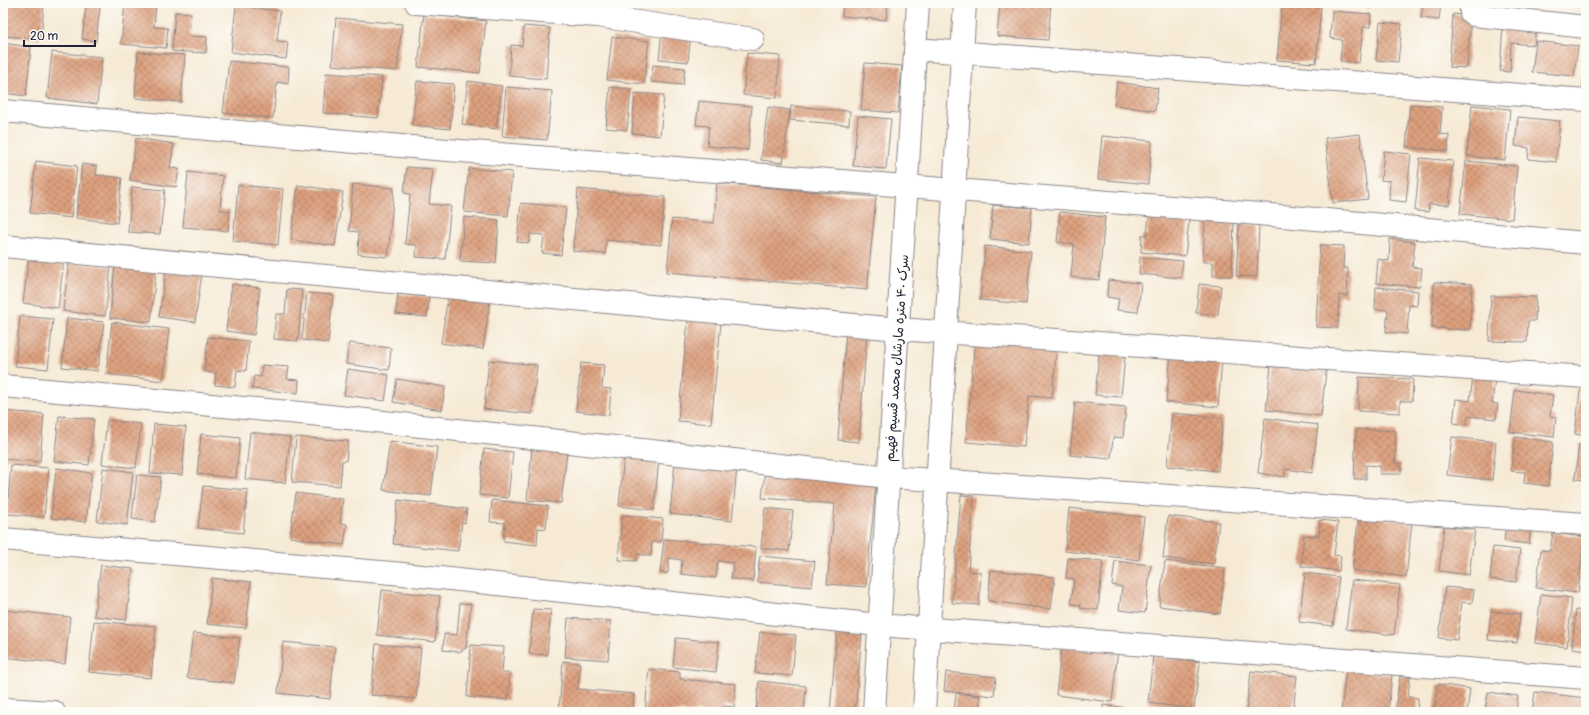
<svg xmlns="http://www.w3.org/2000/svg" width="1589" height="715" font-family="Pangolin,'Playpen Sans Arabic',sans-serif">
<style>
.building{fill:url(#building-cross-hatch)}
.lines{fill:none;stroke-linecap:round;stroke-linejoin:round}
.minor-casing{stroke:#8c8688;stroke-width:24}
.minor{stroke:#fff;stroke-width:22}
.labels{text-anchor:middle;stroke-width:3;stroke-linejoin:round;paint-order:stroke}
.street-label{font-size:13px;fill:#22223b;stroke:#fdfcf7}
</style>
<defs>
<pattern id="building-cross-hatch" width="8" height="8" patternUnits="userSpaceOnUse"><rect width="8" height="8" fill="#dea17f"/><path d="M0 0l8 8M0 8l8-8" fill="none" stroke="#b48369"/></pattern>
</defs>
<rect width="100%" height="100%" fill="#fdfcf7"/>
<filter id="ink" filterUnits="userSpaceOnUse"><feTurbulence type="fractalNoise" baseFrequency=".025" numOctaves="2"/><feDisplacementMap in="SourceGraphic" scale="8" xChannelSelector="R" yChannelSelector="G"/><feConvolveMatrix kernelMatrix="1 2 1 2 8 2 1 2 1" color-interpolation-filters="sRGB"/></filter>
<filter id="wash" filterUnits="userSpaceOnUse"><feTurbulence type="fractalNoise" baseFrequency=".012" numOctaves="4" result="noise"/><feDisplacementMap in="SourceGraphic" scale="16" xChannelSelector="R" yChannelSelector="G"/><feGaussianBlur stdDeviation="0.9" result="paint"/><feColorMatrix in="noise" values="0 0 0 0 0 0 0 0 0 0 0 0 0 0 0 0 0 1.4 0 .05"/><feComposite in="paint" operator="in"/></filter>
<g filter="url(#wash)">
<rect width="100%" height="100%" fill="#f6ead5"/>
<g id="blocks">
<path class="building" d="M6,3H44L41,39L3,36Z
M125,3H156L154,27L168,28L166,48L121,44Z
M843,3H888L886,20L842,16Z
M1000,3H1051L1048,40L997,36Z
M1348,3H1371V8L1348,6Z
M1423,3H1441L1439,20L1421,18Z
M1282,4L1321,7L1316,63L1277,60Z
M86,6L100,7L96,41L82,39Z
M236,6L280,11L277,41L288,42L286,59L231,52Z
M1332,11L1371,14L1370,27H1363L1359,63L1340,61L1342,40L1330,38Z
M175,12L191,13L189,36L207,37L206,53L172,51Z
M424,14L486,21L480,73L418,67Z
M1453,14L1471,16L1467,68L1449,67Z
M336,18L402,24L397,71L332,65Z
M1380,22L1402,24L1398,62L1376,60Z
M1503,24L1536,26L1534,45L1511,43L1510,72L1500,71Z
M524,26L550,28L546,79L509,76L511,45L522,46Z
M662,30L691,32L688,62L659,59Z
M612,37L649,41L644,84L607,80Z
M1536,41L1578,46L1574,76L1532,72Z
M3,43L31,47L26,96L3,93Z
M52,52L102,57L97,104L47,98Z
M138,52L185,55L181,102L135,98Z
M747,53L780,56L777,98L743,95Z
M1585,55H1586V94H1582Z
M229,61L289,67L288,84L277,82L273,118L223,113Z
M865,63L902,66L898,113L861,110Z
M653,65L685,68L683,85L651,82Z
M326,73L382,77L378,118L323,113Z
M417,81L454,84L450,129L412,125Z
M468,81L502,86L496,129L462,124Z
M1117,82L1158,88L1155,111L1114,105Z
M506,87L552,91L547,140L502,136Z
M610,87L631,89L627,130L606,128Z
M635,93L664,95L660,136L632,133Z
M699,101L752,106L748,150L707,146L709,126L696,125Z
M1410,104L1442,107L1440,134L1449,135L1448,151L1406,147Z
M1472,105L1510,109L1505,160L1467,156Z
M791,106L850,111L849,125L790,120Z
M768,107L790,110L783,163L761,160Z
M858,116L891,119L886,169L853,166Z
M1518,117L1560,121L1556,162L1528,159L1529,148L1515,146Z
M1360,134L1368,199L1333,203L1325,138Z
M1102,136L1152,141L1148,184L1098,179Z
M136,138L174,144L170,168L179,169L176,187L130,180Z
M1384,151L1411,154L1406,202L1389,200L1390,181L1381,180Z
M1420,158L1453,161L1449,205L1429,204L1428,212L1415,211Z
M36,161L77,166L71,218L30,213Z
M1466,161L1517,166L1512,219L1460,214Z
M82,164L97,166L96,175L122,178L117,223L76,218Z
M407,167L433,169L429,204L451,206L445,259L416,257L417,245L405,244L410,194L404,193Z
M469,168L512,172L508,216L464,212Z
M188,172L223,176L220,210L230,211L228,231L183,227Z
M717,183L876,197L867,290L667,272L672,219L714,223Z
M353,184L394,188L388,257L358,254L359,232L349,231Z
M238,185L283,189L278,245L233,241Z
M298,185L343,192L335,246L291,240Z
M132,187L165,190L160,234L128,232Z
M578,189L665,197L661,245L606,240L605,254L573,251Z
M521,203L566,207L561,255L542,253L544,235L530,234L529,243L517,242Z
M993,205L1032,208L1029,243L990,239Z
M1150,207L1190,212L1185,256L1141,252L1142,235H1147Z
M1060,212L1105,217L1099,280L1071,277L1074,244L1057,242Z
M464,217L499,220L496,263L460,261Z
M1205,219L1234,221L1232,276H1213V262H1203Z
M1239,224L1259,225L1257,277L1236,276Z
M1390,239L1415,242L1412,267L1422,268L1420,287L1376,283L1378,259L1389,261Z
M1320,245L1344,246L1343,268H1348L1347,296L1339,295L1338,328L1316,327Z
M985,246L1031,251L1026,304L980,300Z
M29,254L64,259L58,308L23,303Z
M1140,257L1183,261L1181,278L1139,274Z
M69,262L111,267L105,316L63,311Z
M115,265L156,269L151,322L110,318Z
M166,269L202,273L195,322L159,317Z
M1108,280L1141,283L1138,312L1117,310L1119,299L1107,297Z
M1434,282L1472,284L1470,330L1432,328Z
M232,284L260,288L254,335L226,331Z
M1199,284L1221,286L1218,315L1196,313Z
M1376,287L1418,291L1417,306L1409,305L1407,334L1386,332L1388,310L1375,309Z
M287,289L302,290L298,341L274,339L276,314H285Z
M307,293L333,295L328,343L302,340Z
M398,294L429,297L427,317L396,314Z
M448,295L490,301L483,349L441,343Z
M1491,296L1536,297L1535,321H1528L1527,342L1489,341Z
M20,316L53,319L48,369L15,366Z
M67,318L104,322L98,371L62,367Z
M688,320L721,323L711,424L678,421Z
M112,322L169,329L163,381L106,374Z
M846,330L867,332L859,442L838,440Z
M208,337L249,341L246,371L237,370L235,387L215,385L216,373L204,372Z
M975,338L1057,345L1052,398L1029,396L1024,447L966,442Z
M349,343L391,348L389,370L346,364Z
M1099,354L1125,356L1121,397L1095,395Z
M1171,355L1222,360L1218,407L1166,402Z
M1272,357L1327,363L1321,416L1266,410Z
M489,360L537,365L532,414L484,409Z
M581,363L604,365L602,388L611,389L609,415L576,411Z
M262,365L289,367L287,379L299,380L298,393L252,389L254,376L261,377Z
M348,369L389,375L385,401L344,395Z
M1473,376L1495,378L1492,403L1498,404L1496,419L1468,416L1467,425L1453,423L1456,399L1470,401Z
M1359,377L1413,379L1412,401H1400V413L1358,411Z
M397,379L445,387L442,410L393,402Z
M1515,390L1553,395L1550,416L1556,417L1554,437L1510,432Z
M1580,391H1586V436L1575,434Z
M1075,402L1126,407L1123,438L1113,437L1111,459L1070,455Z
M3,411L44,414L40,462L3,459Z
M1172,413L1223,418L1218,471L1167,466Z
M59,416L94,419L89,465L54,461Z
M1265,418L1318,425L1312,473L1285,469V477L1258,473Z
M107,420L141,424L136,468L102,464Z
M154,424L186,427L182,475L150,473Z
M1356,429L1396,431L1395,463H1401V474H1380V466L1366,465V479H1354Z
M250,432L290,437L285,483L245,479Z
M201,434L240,438L236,478L197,474Z
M296,437L348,441L346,461H342L340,486L292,482Z
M1452,437L1496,442L1492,480L1447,475Z
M1515,437L1553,442L1548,486L1524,483L1525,472L1511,471Z
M390,441L437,447L431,496L383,490Z
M1579,444L1586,445V480L1575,479Z
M484,449L513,452L508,498L479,495Z
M532,449L567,452L561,503L527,500Z
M624,456L659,459L654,510L619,506Z
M675,461L737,467L732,521L670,514Z
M11,465L49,468L44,517L7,514Z
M56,468L92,473L86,522L51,518Z
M103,468L133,472L127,525L97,521Z
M765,473L876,483L866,587L827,584L835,504L762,498Z
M137,475L161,477L155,522L132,519Z
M203,486L248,490L243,533L198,528Z
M296,493L343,499L340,523L347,524L344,545L290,537Z
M961,495L974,496L968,571L981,572L979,605L952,603Z
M398,500L467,509L465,523L462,522L458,551L393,544Z
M492,500L548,506L546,529L538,528L537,545L503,541L505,523L490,522Z
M765,508L793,511L789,551L761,548Z
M1069,508L1144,517L1139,560L1065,551Z
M622,515L663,519L661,542H652L651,556L637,554L636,561L618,560Z
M1359,515L1412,522L1406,577L1352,570Z
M1168,516L1219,522L1214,564L1163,558Z
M1320,520L1338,522L1334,555L1341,556L1339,571L1301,566L1304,535L1319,536Z
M1506,524L1531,526L1529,544L1504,541Z
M1444,526L1475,530L1469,575L1439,571Z
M1553,533L1584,537L1578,593L1536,588L1541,550L1550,551Z
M664,539L756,547L753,581L731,579L733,563L718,561L716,578L681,574L682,560L669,558L668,573H660Z
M1493,547L1520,550L1516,582L1490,579Z
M760,556L815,561L812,587L757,582Z
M1068,558L1103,561L1098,610L1080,608L1081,605L1071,604L1074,579L1066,578Z
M1115,561L1151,565L1145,613L1119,610L1122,587L1112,585Z
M1165,561L1225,568L1220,614L1159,606Z
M101,565L133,569L126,620L94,616Z
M991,570L1055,577L1051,609L988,601Z
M1305,573L1339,577L1333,626L1299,622Z
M212,578L251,582L246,628L207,624Z
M1352,580L1400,585L1394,635L1346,629Z
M1445,587L1474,590L1472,603L1462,602L1457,640L1439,638Z
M382,590L440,596L435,642L377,635Z
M1541,594L1572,598L1567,647L1535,643Z
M460,603L471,604L466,648L459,652L443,650L444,634L457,635Z
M533,609L551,610L547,655L529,654Z
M3,610L70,617L65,664L3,657Z
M1576,610L1586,611V650L1572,648Z
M1491,611L1520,614L1517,643L1488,640Z
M568,618L611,621L608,660L565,657Z
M94,621L156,626L151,678L89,672Z
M837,630L862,633L855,712H830Z
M760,632L796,635L792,676L755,673Z
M193,633L240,638L234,683L187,678Z
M676,638L719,642L716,672L673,667Z
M283,642L335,647L330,699L278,693Z
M1062,642L1118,649L1112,702L1056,695Z
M376,644L421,648L416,699L371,695Z
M471,645L504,647L502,673H510L508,700L467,697Z
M1153,656L1200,662L1194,709L1148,703Z
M563,661L580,663L578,689L634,694L633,712H582L559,710Z
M649,669L680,672V679L736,684L734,707L724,706L723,712H645Z
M1346,670L1392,675L1388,712H1341Z
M1251,671L1297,676L1293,712H1246Z
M946,672L996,677L994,696L944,691Z
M1400,676L1410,677L1408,697L1418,698L1417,712H1395Z
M759,681L806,686L804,712H756Z
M1438,684L1470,689L1467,712H1434Z
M1488,692L1518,696L1516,712H1485Z
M1535,692L1586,698V712H1532Z
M956,693L980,696L979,712H954Z
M1103,705L1137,709L1136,712H1103Z"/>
</g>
</g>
<g filter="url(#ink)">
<use href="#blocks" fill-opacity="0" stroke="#8c8688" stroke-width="1"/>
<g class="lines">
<defs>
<path id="minor" d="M416,3L597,16L753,39
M1471,3V13L1474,15L1586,27
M915,49L1586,100
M3,111L435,149L1236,212L1586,243
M3,246L898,329L1586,377
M3,386L311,414L889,477L1586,524
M3,539L403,574L879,625L1586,678
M3,709L54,712
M874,712L918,3
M924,712L965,3"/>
</defs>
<use href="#minor" class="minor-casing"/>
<use href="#minor" class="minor"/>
</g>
</g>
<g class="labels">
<g class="street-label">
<text transform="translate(896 358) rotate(-86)" y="5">سرک ۴۰ متره مارشال محمد قسیم فهیم</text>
</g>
</g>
<rect width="1589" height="715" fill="none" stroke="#fdfcf7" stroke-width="16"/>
<path d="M24 40v6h71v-6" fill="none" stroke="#22223b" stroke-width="2"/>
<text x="30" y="40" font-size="12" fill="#22223b" stroke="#fdfcf7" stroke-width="3" paint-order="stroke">20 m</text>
</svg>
